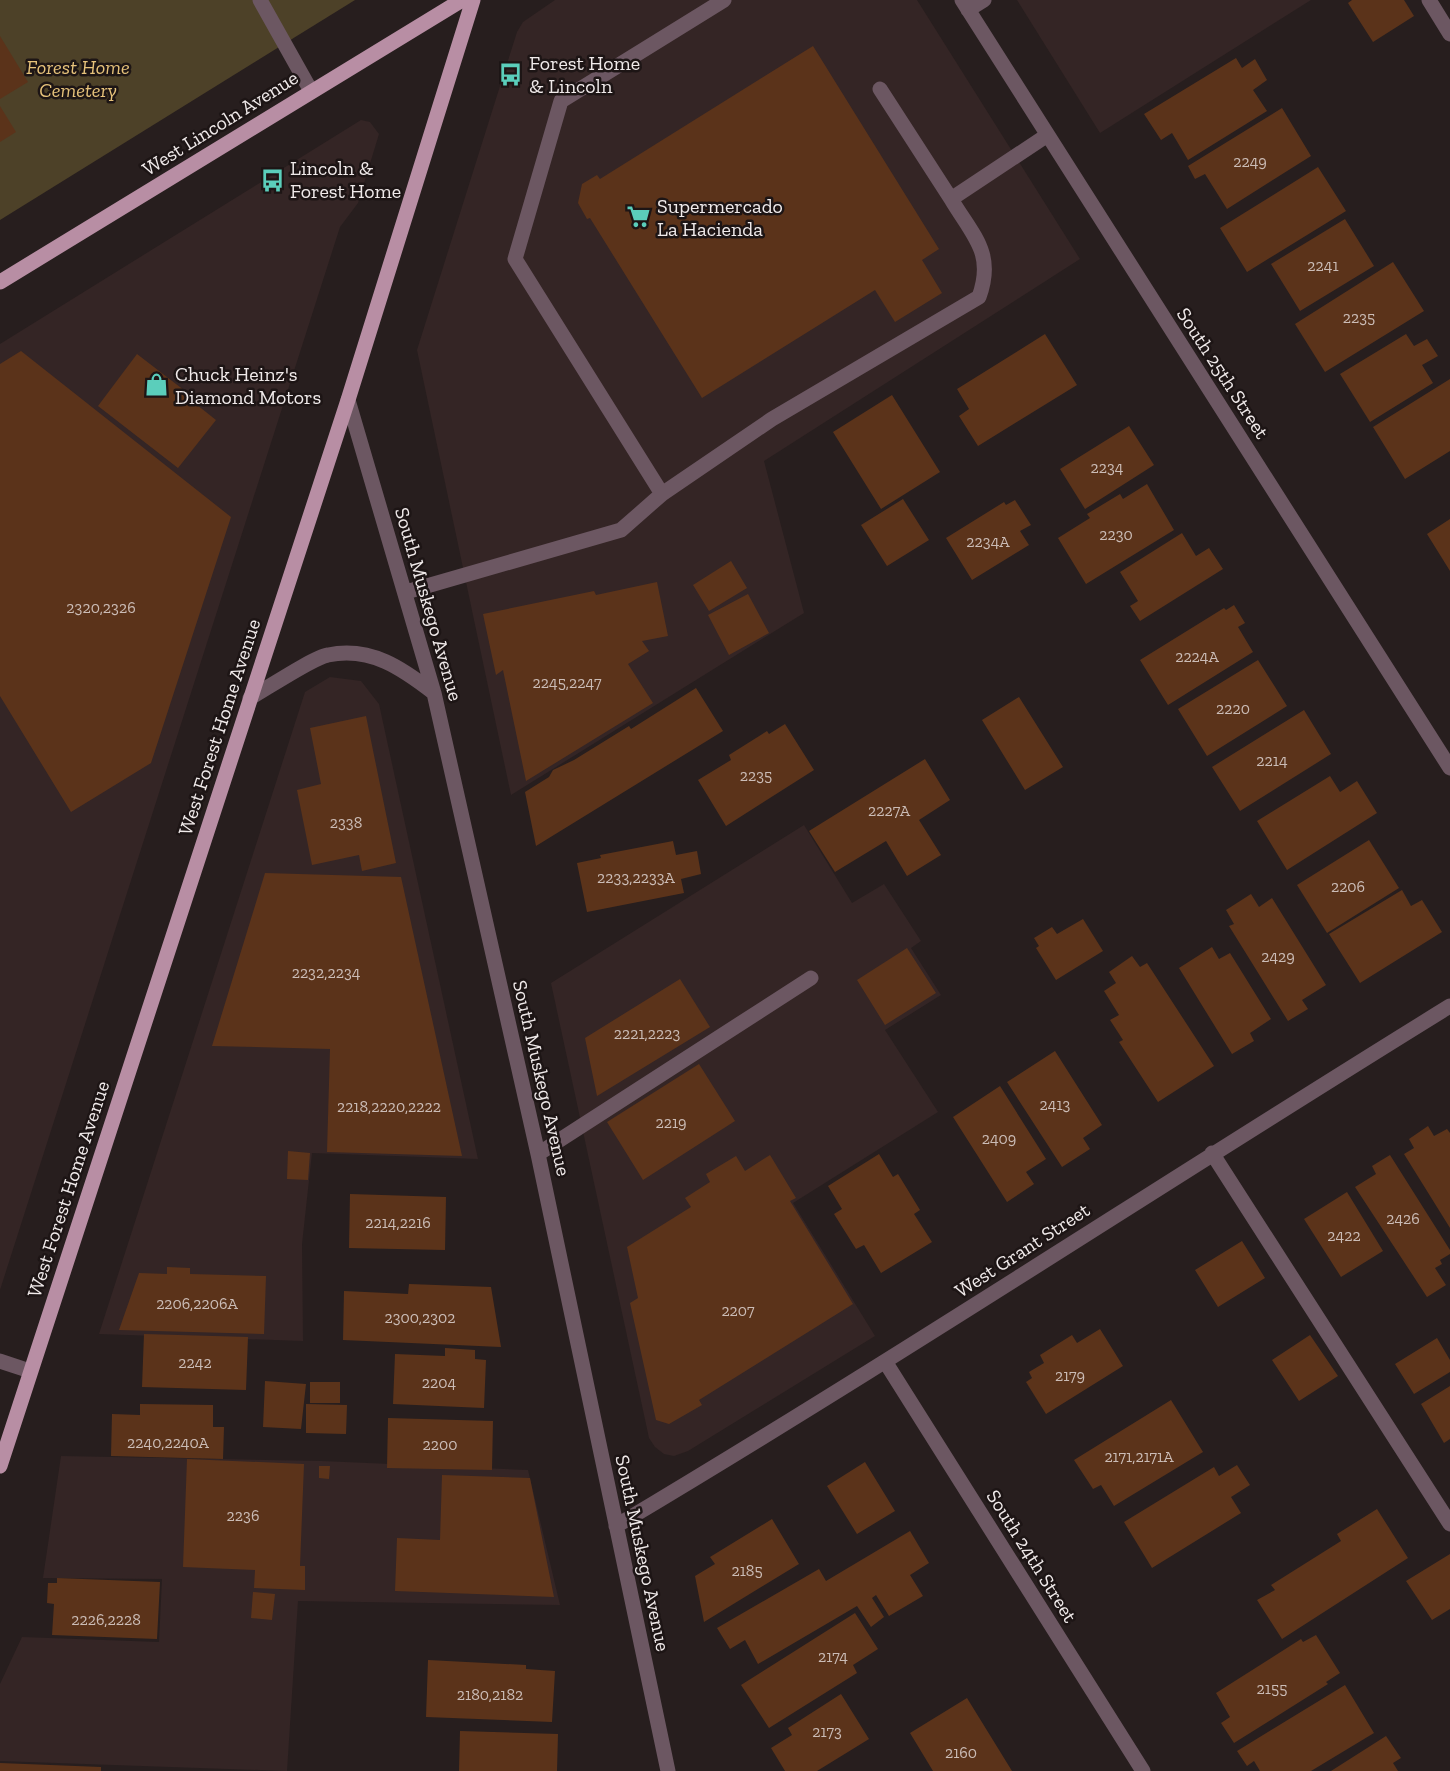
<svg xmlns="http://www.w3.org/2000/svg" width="1450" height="1771" font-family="'Zilla Slab',serif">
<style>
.built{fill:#342525}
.green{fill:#4d4128}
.building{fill:#5b331a}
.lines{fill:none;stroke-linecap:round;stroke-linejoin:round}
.minor{stroke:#6c5762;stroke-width:15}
.major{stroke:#b88ea4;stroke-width:15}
.labels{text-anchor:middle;stroke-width:5;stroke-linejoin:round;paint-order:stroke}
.number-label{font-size:16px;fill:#cbbcb6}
.poi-label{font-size:20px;fill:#f0eaea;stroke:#1d1515;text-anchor:start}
.park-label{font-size:20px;font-style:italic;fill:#e7c37b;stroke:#1d1515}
.street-label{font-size:20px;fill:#f0eaea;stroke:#1d1515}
</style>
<rect width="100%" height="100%" fill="#271e1e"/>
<path class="built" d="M555,0H917L1080,259L764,461L804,613L511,795L417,350L517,32L523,22Z
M1017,0H1311L1100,133Z
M361,120L370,122L379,134L358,203L340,227L0,1290V344Z
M330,677L361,681L379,704L478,1159L312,1153L302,1244L303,1341L99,1334L305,692Z
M804,825L852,903L884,884L921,941L911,948L941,995L885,1030L938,1112L793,1203L875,1336L688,1451L674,1456L664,1454L655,1447L649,1438L551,983Z
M61,1456L322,1461L528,1470L560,1605L298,1601L287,1771L0,1761V1684L22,1637L159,1642L162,1579L43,1578Z"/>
<path class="green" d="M0,0H355L0,220Z"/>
<path class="building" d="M1352,0H1404L1414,16L1373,42L1348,3Z
M0,36L28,82L0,99Z
M813,46L939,249L922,260L942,293L895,322L875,290L702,398L590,218L587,219L578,203L582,184L597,175L600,179Z
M1236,58L1242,68L1255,59L1267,80L1253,90L1267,111L1188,160L1172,133L1161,140L1144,114Z
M0,106L16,132L0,142Z
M1282,108L1311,156L1227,209L1205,174L1195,179L1188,166Z
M1318,167L1346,211L1247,272L1220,228Z
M1345,219L1374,266L1300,311L1271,264Z
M1393,262L1424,311L1325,372L1295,324Z
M1045,334L1077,385L978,446L959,416L969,409L957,389Z
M1406,334L1414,346L1427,339L1438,356L1422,365L1433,383L1370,422L1340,374Z
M21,351L231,517L151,763L71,812L0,696V364Z
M137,354L189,394L187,397L216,420L178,468L98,406Z
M1450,379V451L1405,479L1373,427Z
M892,395L940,472L881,509L833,432Z
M1129,426L1154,465L1085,509L1060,469Z
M1147,484L1174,530L1086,584L1058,538L1090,518L1087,514L1120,494L1123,499Z
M903,499L929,540L887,566L861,525Z
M1015,500L1031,525L1020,531L1029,545L972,580L946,538L1004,502L1006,505Z
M1450,519V571L1427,534Z
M1182,533L1196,556L1209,548L1223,569L1140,621L1130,606L1138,601L1120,572Z
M731,561L747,588L709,611L693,585Z
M657,582L668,636L642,641L649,651L628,664L653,703L526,781L503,670L496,675L483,614L594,591L596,595Z
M748,594L769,633L729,655L708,615Z
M1234,605L1245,623L1238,627L1253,652L1168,705L1140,660L1224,608L1226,610Z
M1258,660L1287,706L1207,756L1178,709Z
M696,688L723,731L536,846L525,792L549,777L553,770L574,760L629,726L631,729Z
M1019,697L1063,767L1025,790L982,720Z
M1304,710L1331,754L1240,811L1212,767Z
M366,716L396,863L362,871L359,855L312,865L297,790L321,784L310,728Z
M785,724L814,770L726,826L698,780L731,760L729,755L767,731L769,734Z
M925,759L950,800L919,820L941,855L907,876L886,841L835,872L809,831Z
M1330,776L1340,792L1357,781L1377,813L1287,870L1257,821Z
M1369,840L1399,888L1327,933L1297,885Z
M673,841L676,855L697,851L701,874L681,879L684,893L587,912L577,863L601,858L600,855Z
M265,873L401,877L462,1156L327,1152L330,1049L212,1046Z
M1402,890L1411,906L1422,900L1442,932L1360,983L1329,934Z
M1251,894L1259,907L1272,898L1326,985L1302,1000L1308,1009L1288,1021L1229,926L1234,924L1226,910Z
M1083,919L1103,951L1056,980L1036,948L1039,946L1034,938L1052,927L1057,934Z
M1212,947L1219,959L1230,953L1271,1019L1250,1033L1254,1041L1232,1054L1179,968Z
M907,948L936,993L885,1025L857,980Z
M1132,956L1140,967L1147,963L1214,1066L1158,1102L1119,1042L1123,1040L1110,1020L1119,1015L1104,991L1116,983L1109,972Z
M680,979L710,1027L597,1096L585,1038Z
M1055,1051L1102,1125L1083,1138L1090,1149L1062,1167L1007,1082Z
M699,1064L735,1121L643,1180L607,1122Z
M1000,1086L1046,1159L1026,1172L1034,1184L1007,1202L953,1117Z
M1428,1126L1434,1136L1447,1129L1450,1133V1228L1404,1154L1414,1148L1409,1139Z
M288,1151L310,1153L308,1180L287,1179Z
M879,1154L893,1177L898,1174L920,1210L914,1214L932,1242L881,1273L864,1245L856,1249L834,1214L842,1209L828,1186Z
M770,1155L796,1198L790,1201L853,1304L699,1400L702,1405L669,1424L656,1420L630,1303L638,1298L627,1247L691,1207L685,1198L710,1182L706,1174L736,1156L745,1171Z
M1390,1155L1450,1250V1254L1440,1260L1442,1264L1435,1268L1446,1285L1427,1297L1355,1187L1376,1174L1372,1166Z
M1347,1192L1383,1251L1341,1277L1304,1219Z
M350,1194L446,1197L445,1250L349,1248Z
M1242,1241L1265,1278L1218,1307L1195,1270Z
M167,1267L190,1268V1274L266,1276L264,1334L119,1330L139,1273L167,1274Z
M409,1284L491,1287L501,1347L343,1340L344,1291L408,1294Z
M1100,1329L1123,1366L1046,1414L1026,1382L1032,1378L1029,1372L1044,1363L1040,1355L1072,1335L1077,1343Z
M144,1334L248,1337L246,1390L142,1387Z
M1310,1335L1338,1376L1299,1401L1272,1360Z
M1437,1338L1450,1360V1372L1414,1394L1395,1364Z
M445,1348L475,1350V1359L486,1360L484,1408L393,1404L395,1354L445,1356Z
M265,1381L306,1384L301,1429L263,1427Z
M310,1382H340V1403H310Z
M1450,1386V1439L1444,1443L1421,1404Z
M1171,1400L1203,1452L1114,1506L1101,1485L1093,1489L1074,1460Z
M140,1404L213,1405V1427H224L223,1459L111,1456L112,1414L140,1415Z
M306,1404L347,1405L346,1434L306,1433Z
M388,1418L493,1421L492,1470L387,1468Z
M187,1459L304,1464L300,1566H305V1590L254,1588L255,1570L183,1567Z
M865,1462L895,1511L857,1534L827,1486Z
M1237,1465L1250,1485L1231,1497L1241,1513L1152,1568L1124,1522L1214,1467L1219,1476Z
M319,1466H330L329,1479L319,1478Z
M442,1475L530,1478L554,1597L395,1591L397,1538L440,1540Z
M1377,1509L1408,1558L1282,1639L1257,1600L1275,1590L1271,1585L1341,1541L1337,1534Z
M772,1519L799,1564L704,1622L695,1576L715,1564L710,1557Z
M910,1531L929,1563L910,1575L923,1596L889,1616L876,1595L872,1598L884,1617L871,1627L857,1606L758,1664L745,1640L730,1649L717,1628L819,1569L826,1581Z
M1450,1554V1609L1432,1620L1406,1581Z
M57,1578L160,1582L157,1639L52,1635L54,1604L47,1603L48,1583H57Z
M253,1592L275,1594L272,1620L251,1618Z
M855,1613L878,1649L853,1665L857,1673L769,1728L741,1685Z
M1316,1635L1340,1673L1326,1682L1328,1684L1234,1743L1221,1723L1230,1717L1216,1693L1301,1639L1303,1642Z
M428,1660L526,1665V1669L555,1671L552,1722L426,1717Z
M1345,1685L1374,1733L1311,1771H1260L1254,1761L1247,1766L1237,1751Z
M841,1694L869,1739L817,1771H785L771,1748L792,1735L788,1728Z
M967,1698L1012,1771H933L910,1733Z
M460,1731L558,1734L557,1771H459Z
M1386,1736L1401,1758L1393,1763L1398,1771H1331Z
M0,1763L101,1767V1771H0Z"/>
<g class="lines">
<path class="minor" d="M260,0L311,91
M962,0L1450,768
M1429,0L1450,34
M968,10L984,0
M880,89L951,199
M348,400L434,693L538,1154L668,1771
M662,494L515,259L561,101L724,0
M406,592L621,530L662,494L772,419L979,297C995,253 973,236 951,199L1046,136
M250,698C266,689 314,657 328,655C371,646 403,669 434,693
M1212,1153L1450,1524
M538,1154L811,978
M0,1361L30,1371
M886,1363L1143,1771
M616,1526C898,1358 1171,1178 1450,1006"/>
<path class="major" d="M0,282L462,0
M0,1466L348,400L473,0"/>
</g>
<defs>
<symbol id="bus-bare" viewBox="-9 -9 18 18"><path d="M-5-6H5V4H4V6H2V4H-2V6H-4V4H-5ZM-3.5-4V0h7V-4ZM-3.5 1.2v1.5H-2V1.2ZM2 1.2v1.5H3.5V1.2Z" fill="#5bcebb" stroke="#1d1515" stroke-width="2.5" paint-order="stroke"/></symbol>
<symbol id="supermarket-bare" viewBox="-9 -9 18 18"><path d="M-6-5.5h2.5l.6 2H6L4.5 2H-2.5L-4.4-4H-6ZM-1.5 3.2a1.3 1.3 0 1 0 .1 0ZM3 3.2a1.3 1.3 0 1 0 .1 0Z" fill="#5bcebb" stroke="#1d1515" stroke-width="2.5" paint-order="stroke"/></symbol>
<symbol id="shop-bare" viewBox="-9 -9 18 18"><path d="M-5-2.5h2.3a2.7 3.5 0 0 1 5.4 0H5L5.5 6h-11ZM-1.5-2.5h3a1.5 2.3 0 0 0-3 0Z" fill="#5bcebb" stroke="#1d1515" stroke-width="2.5" paint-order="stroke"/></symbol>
</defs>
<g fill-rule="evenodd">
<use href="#bus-bare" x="494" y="58" width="33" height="33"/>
<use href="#bus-bare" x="256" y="164" width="33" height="33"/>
<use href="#supermarket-bare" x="622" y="200" width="33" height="33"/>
<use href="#shop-bare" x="140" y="368" width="33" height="33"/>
</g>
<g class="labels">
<g class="number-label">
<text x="1250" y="167">2249</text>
<text x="1323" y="271">2241</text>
<text x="1359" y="323">2235</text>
<text x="1107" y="473">2234</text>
<text x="1116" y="540">2230</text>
<text x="988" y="547">2234A</text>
<text x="101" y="613">2320,2326</text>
<text x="1197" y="662">2224A</text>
<text x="567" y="688">2245,2247</text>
<text x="1233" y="714">2220</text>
<text x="1272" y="766">2214</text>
<text x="756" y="781">2235</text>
<text x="889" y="816">2227A</text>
<text x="346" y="828">2338</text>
<text x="636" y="883">2233,2233A</text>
<text x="1348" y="892">2206</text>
<text x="1278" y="962">2429</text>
<text x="326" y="978">2232,2234</text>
<text x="647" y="1039">2221,2223</text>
<text x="1055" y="1110">2413</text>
<text x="389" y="1112">2218,2220,2222</text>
<text x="671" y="1128">2219</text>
<text x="999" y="1144">2409</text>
<text x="1403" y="1224">2426</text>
<text x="398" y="1228">2214,2216</text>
<text x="1344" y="1241">2422</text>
<text x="197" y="1309">2206,2206A</text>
<text x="738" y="1316">2207</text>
<text x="420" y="1323">2300,2302</text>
<text x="195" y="1368">2242</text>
<text x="1070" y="1381">2179</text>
<text x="439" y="1388">2204</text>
<text x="168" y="1448">2240,2240A</text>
<text x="440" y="1450">2200</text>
<text x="1139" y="1462">2171,2171A</text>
<text x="243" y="1521">2236</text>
<text x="747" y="1576">2185</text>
<text x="106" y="1625">2226,2228</text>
<text x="833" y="1662">2174</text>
<text x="1272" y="1694">2155</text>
<text x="490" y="1700">2180,2182</text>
<text x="827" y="1737">2173</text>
<text x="961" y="1758">2160</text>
</g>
<g class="poi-label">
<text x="529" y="70">Forest Home<tspan x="529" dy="23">&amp; Lincoln</tspan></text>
<text x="290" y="175">Lincoln &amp;<tspan x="290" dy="23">Forest Home</tspan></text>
<text x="657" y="213">Supermercado<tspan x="657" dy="23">La Hacienda</tspan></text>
<text x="175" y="381">Chuck Heinz's<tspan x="175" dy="23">Diamond Motors</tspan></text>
</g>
<g class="park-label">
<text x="78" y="74">Forest Home<tspan x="78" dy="23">Cemetery</tspan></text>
</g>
<g class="street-label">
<text transform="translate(220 123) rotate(-32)" y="7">West Lincoln Avenue</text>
<text transform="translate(1223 373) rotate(57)" y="7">South 25th Street</text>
<text transform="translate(429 604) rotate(74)" y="7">South Muskego Avenue</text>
<text transform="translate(219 727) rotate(-72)" y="7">West Forest Home Avenue</text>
<text transform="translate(542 1078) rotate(77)" y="7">South Muskego Avenue</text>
<text transform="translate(68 1189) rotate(-72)" y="7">West Forest Home Avenue</text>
<text transform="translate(1022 1250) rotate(-33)" y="7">West Grant Street</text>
<text transform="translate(643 1553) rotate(78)" y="7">South Muskego Avenue</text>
<text transform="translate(1032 1556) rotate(58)" y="7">South 24th Street</text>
</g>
</g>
</svg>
